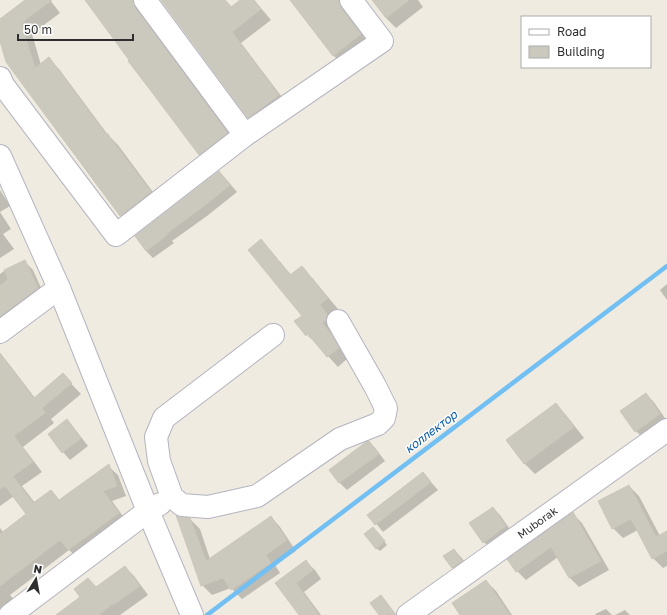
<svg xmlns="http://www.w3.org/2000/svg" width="667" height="615" font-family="'Golos Text',sans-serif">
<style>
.shadow{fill:#0003}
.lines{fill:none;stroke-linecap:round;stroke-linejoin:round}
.stream{stroke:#72bff3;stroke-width:4.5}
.building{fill:#cbc9be;stroke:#cbc7b9}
.minor-casing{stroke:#b4b4c1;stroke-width:24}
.minor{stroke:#fff;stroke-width:22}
.labels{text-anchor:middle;stroke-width:3;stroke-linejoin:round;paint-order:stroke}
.street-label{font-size:11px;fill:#2e2e2e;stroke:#fff}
.water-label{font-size:12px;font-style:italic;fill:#0a5ba6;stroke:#fff}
</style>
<rect width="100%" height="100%" fill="#efebe0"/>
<path class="shadow" d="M27,0H50L60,13L32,34L41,65L49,59L59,69L108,135L118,145L161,203L132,226L121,215L7,62L0,37V20Z
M86,0H148L143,12L145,19L237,143L210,164L200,154Z
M162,0H225L232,7L242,0H254L271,20L241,43L288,105L259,128L249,117Z
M292,0H342L352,19L371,46L344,66L333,55Z
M373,0H418L423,7L396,28L386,18Z
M219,172L226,179L237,192L207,216L172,241L174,243L153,258L146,251L136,237Z
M0,190L10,206L0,212L11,229L3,234L14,249L0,258Z
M261,240L271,251L292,276L302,268L312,278L338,309L330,316L336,330L331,334L342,347L348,358L338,367L318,345L308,336L312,332Z
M25,262L33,270L45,297L0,331V274L4,271Z
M667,284V300L660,290Z
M0,354L9,364L35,398L63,375L81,394L51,419L54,423L23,447L42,472L22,486L35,503L51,491L60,501L108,466L118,475L126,496L112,501L128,523L79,559L69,550L10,595L18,605L0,615V528L4,533L28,515L14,496L0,506Z
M646,394L653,401L667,421L643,438L636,431Z
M555,404L566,415L584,438L535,474L525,464L507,441Z
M67,421L74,428L88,446L70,460L63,452L49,434Z
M369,442L376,449L385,461L347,490L340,483L330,470Z
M423,473L438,490L383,532L369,515Z
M629,486L639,496L660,536L667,532V566L663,568L653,558L638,530L623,538L613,528Z
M493,508L500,515L513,534L491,549L484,542Z
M573,514L582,523L609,570L579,587L570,578L558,557L526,580L517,571Z
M271,517L280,527L296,551L275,565L280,573L242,599L231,588L212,595L202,585L190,519L200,529L210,559Z
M376,531L387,545L380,551L376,548Z
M454,550L461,557L469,568L460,575L453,568L445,556Z
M306,562L315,570L321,579L304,592L321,615H300L277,583Z
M125,567L134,576L148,595L120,615H57L81,597L88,579L97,588Z
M486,581L496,591L512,615H462Z
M606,609L612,615H596L595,614Z
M625,610L630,615H615Z"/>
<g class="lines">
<path class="stream" d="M207,615L667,266"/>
</g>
<path class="building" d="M25,0H52L21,23L35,68L49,57L106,134L107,133L151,192L120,216L6,62L0,41V19Z
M85,0H133L135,7L228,133L199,155L151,91L128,61L129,60Z
M161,0H225L231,7L240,0H254L261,9L232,32L279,95L248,118Z
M290,0H339L341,8L361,34L333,56Z
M372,0H409L386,18Z
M219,171L230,185L200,209L166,234L167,235L146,251L135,236Z
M261,239L290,275L302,266L328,298L320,305L327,314L326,320L322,323L332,335L339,348L327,357L308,334L306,336L294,321L302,316L248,250Z
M25,260L38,288L0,316V286L8,279L4,270Z
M0,353L34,398L63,373L72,383L42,408L45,413L14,436L33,462L13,476L33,503L51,490L59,500L109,464L117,486L103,491L119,513L68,550L60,540L0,586V534L26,514L5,486L0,489Z
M646,393L660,414L635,432L620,411Z
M556,403L574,427L524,464L506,440Z
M67,419L81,438L62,453L48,434Z
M369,441L379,454L339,483L329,470L366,442Z
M423,472L431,482L375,525L367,515Z
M629,485L656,537L667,531V551L652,559L631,519L612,529L598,501Z
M493,507L506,526L483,543L469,523Z
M573,512L601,561L569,578L551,547L516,572L507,559Z
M176,515L181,517L190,518L206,561L271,516L287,540L266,555L271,563L231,590L223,578L201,586Z
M373,527L385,541L376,549L364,534Z
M454,549L462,561L452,568L443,556Z
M306,560L313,570L296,583L319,615H299L275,583Z
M125,566L140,586L113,605L112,604L99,615H56L80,597L74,589L88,578L96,587Z
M486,580L510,615H460L452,603Z
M381,595L396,615H379L370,603Z"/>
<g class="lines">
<defs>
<g id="minor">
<path d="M145,0L245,135"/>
<path d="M0,78L3,85L116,235L245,135L382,41L351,0"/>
<path d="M0,156L59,288L148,511L192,615"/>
<path d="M0,332L59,288"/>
<path d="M273,335L164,418L156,437L159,461L172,497L182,505L208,507L257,496L340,439L378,424L384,418L386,408L375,386L338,321"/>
<path d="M10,615L148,511L160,504"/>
<path id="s1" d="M408,615L667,430"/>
</g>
</defs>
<use href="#minor" class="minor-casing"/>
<use href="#minor" class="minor"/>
</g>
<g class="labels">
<g class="street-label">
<text dy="4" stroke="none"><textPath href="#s1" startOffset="159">Muborak</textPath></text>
</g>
<g class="water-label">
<text transform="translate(431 432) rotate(-37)" y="4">коллектор</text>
</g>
</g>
<rect x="521" y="16" width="130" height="52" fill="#ffffff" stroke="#ababab"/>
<rect x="529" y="29" width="20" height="6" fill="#ffffff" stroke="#ababab"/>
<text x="557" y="36" font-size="12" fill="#2e2e2e">Road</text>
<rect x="529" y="46" width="20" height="12" fill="#cbc9be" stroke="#ababab"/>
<text x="557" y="56" font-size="12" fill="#2e2e2e">Building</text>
<g transform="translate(36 579) rotate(11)" stroke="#ffffff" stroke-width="3" paint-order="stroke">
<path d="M0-3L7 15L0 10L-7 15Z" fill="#2e2e2e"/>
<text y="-6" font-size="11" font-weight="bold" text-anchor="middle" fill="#2e2e2e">N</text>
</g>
<path d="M18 34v6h115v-6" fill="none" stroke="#2e2e2e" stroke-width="2"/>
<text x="24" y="34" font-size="12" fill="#2e2e2e" stroke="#ffffff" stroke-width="3" paint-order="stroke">50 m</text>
</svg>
